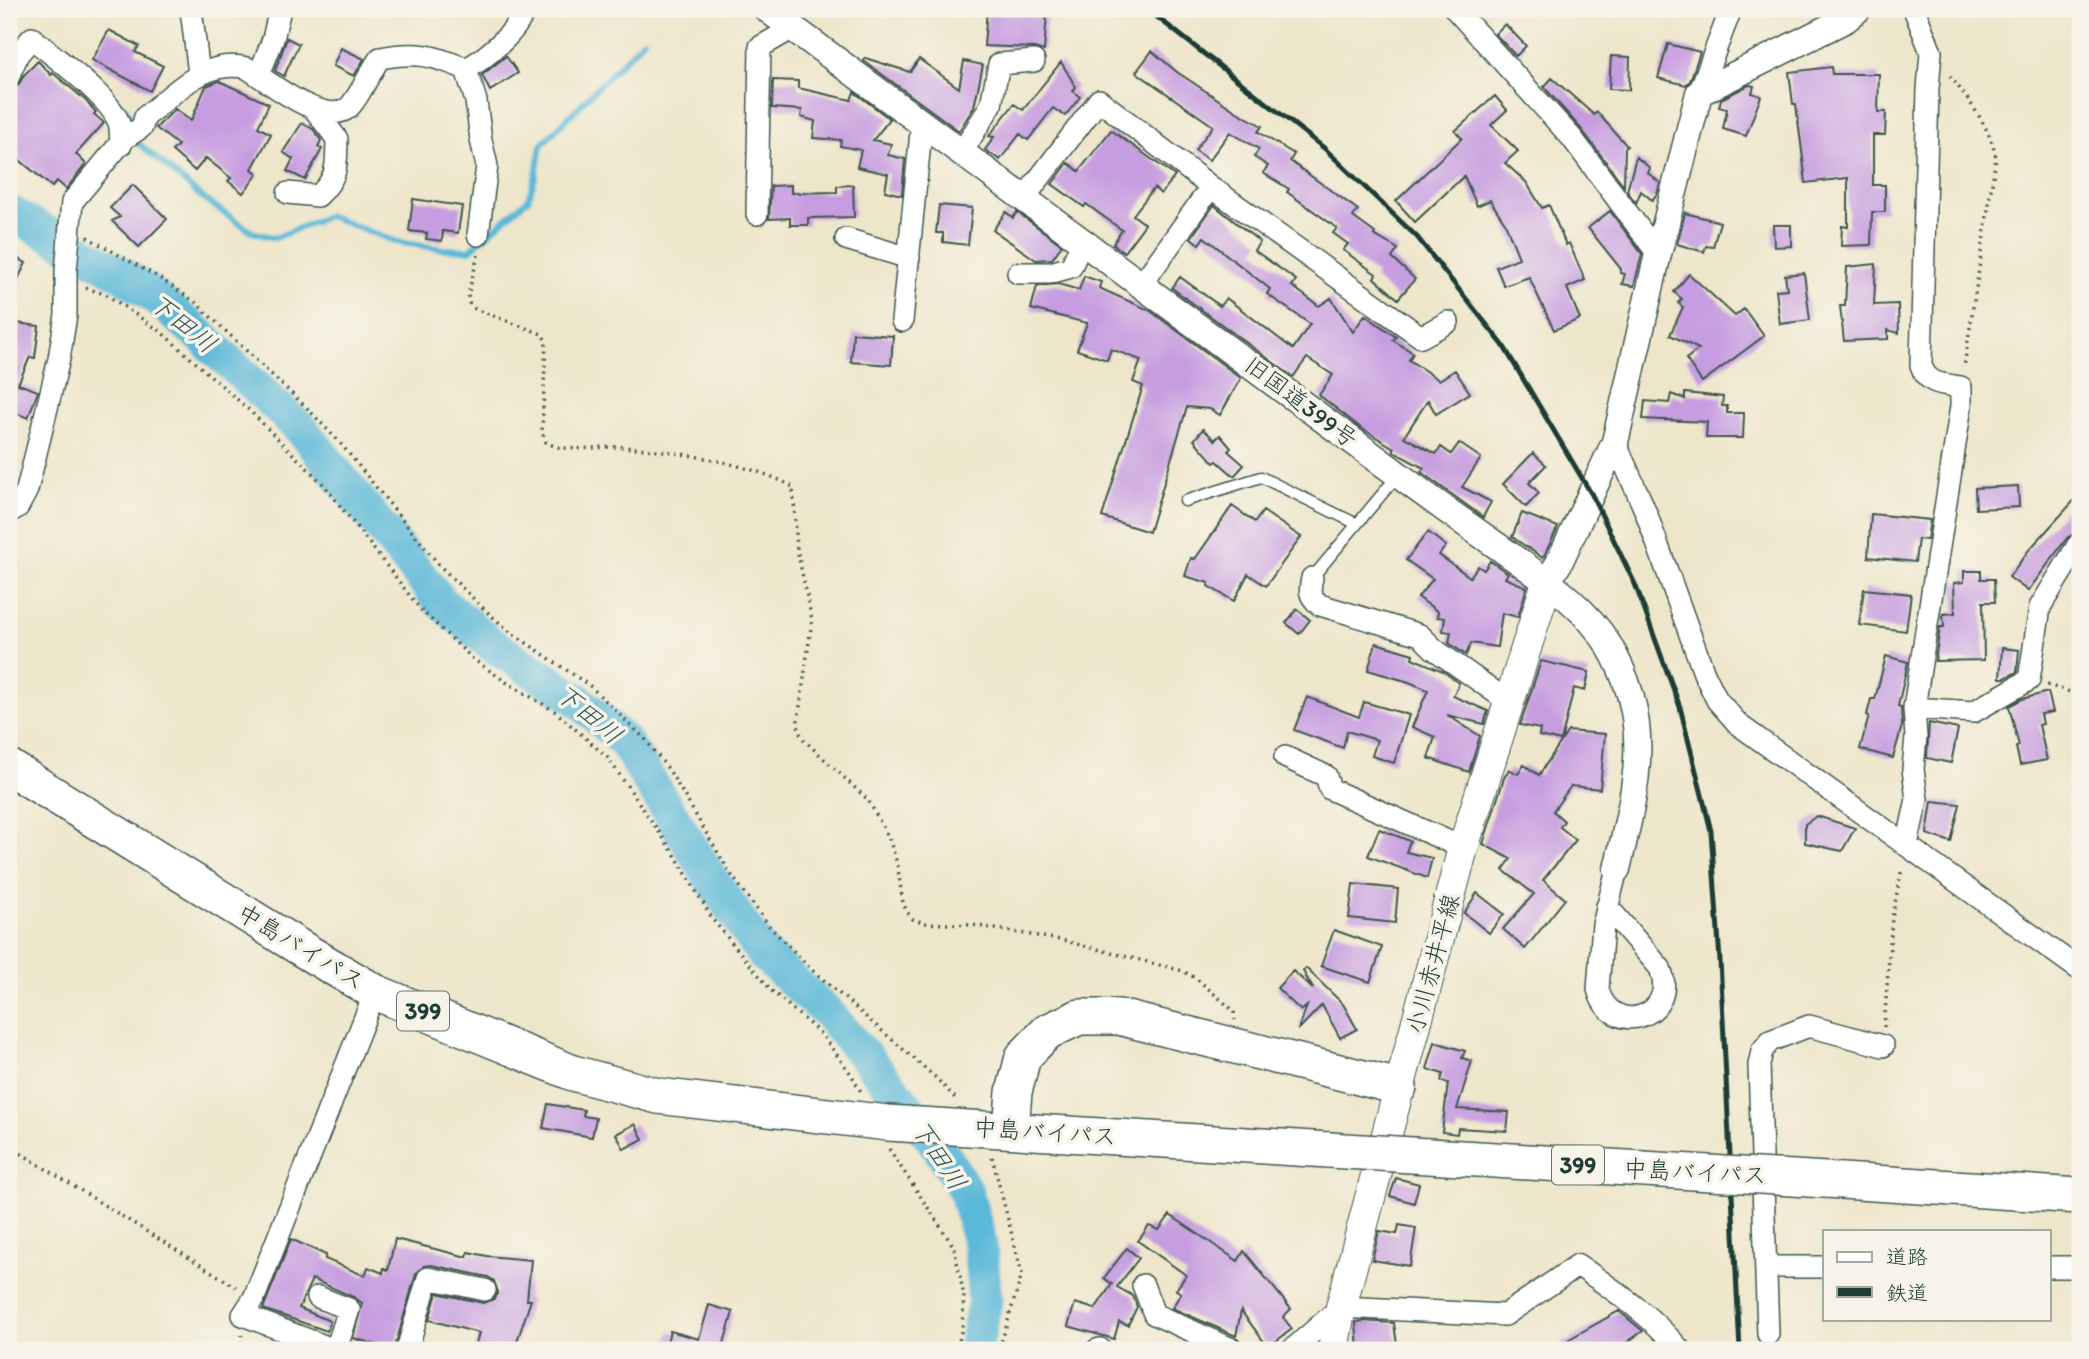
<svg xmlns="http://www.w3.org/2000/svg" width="2089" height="1359" font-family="Itim,'Klee One',sans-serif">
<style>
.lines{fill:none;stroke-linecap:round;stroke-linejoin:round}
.stream{stroke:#5ab8d8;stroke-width:6}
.river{stroke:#5ab8d8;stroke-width:35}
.building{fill:#c69de0}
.service-casing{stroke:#3e564b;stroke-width:13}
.minor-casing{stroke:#3e564b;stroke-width:24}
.tertiary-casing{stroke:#3e564b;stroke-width:29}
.secondary-casing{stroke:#3e564b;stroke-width:32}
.trunk-casing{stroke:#3e564b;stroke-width:38}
.path{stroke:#3e564b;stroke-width:3.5;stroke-dasharray:2 5;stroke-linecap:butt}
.service{stroke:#fff;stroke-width:10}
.minor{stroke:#fff;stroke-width:21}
.tertiary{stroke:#fff;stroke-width:26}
.secondary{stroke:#fff;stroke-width:30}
.trunk{stroke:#fff;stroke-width:35}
.rail{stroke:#1f3d34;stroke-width:5}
.trunk-bridge-casing{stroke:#3e564b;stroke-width:38;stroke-linecap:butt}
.trunk-bridge{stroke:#fff;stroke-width:35}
.labels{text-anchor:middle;stroke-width:7;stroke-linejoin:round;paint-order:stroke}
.shield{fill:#f7f3e8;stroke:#60746a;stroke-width:2}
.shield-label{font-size:23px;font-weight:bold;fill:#1f3d34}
.street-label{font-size:24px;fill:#1f3d34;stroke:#f7f3e8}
.water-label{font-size:26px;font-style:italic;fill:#2e5c5d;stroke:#f7f3e8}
</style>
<rect width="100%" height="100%" fill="#f7f3e8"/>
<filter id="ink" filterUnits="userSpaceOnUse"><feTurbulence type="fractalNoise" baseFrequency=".0143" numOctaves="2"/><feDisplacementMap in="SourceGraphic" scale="14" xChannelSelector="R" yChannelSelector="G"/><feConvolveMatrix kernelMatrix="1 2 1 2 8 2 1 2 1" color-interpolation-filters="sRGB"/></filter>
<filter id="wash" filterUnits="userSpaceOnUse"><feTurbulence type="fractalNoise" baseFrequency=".00686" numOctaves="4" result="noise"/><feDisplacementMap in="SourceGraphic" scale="28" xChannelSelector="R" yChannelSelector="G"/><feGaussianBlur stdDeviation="1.57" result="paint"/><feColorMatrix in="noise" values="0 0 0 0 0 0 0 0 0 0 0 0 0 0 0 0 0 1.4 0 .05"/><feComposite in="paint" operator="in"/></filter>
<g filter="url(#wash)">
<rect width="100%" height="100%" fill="#eee6cb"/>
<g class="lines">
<path class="stream" d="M114,99L126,109L137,142L204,199L252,232L275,238L328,216L397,242L443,249L470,250L528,199L536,175L541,145L644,40"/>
<path class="river" d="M9,212L120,273L151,294L200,335L301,429L443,604L491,644L578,700L625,742L712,880L762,953L826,1011L891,1087L939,1147L966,1192L980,1244L985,1301L975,1350"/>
</g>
<g id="blocks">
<path class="building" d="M987,9L1047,14L1044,51L1034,48L984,46Z
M1505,24L1526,46L1516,56L1495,34Z
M109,30L139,46L135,52L163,66L150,91L92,60Z
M287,38L299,44L284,76L275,71Z
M1668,44L1700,52L1690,81L1686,85L1658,78Z
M341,48L364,59L354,76L333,66Z
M1152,51L1177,72L1237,112L1262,126L1258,132L1294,154L1290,161L1358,210L1353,217L1375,233L1374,235L1398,249L1392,258L1415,279L1398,299L1374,278L1376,274L1343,250L1348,244L1333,233L1337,228L1287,192L1289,189L1263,173L1268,166L1254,157L1259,149L1230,132L1209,160L1195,150L1213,126L1136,72Z
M506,56L518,73L490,91L482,75Z
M1611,56L1630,57L1629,90L1609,89Z
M865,58L910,72L919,59L959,88L964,61L983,65L974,107L959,131L864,61Z
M38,61L51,75L53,73L84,99L96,112L94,114L104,123L76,154L86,164L66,189L57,181L52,187L16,157L19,153L9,144V89L18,86L24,75Z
M1061,62L1076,87L1073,91L1080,97L1065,116L1053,108L1028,140L1020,134L1000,160L985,150L994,137L989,136L1014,104L1023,110Z
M1831,67L1832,74H1879L1878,112H1886L1885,135H1873V185H1885V212H1872L1871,245L1841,246L1842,226L1848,227V178L1806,183L1796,104H1793L1789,72Z
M1552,78L1594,115L1597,112L1627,146L1625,148L1624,186L1582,130L1544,87Z
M773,80L798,81V88L851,100L854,92L890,119L873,140L891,144L888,155L905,159L902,195L885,191L888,174L857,167L861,150L840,146L841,140L813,138L815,121L801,117L802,110L772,108Z
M219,81L269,104L258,127L271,134L252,169L258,174L243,193L228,181L231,178L206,158L195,171L172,151L178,145L156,128L175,109L191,121L206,86Z
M1749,85L1754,86L1752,93L1761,96L1746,136L1723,129L1727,109L1719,107L1721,99Z
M1495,96L1507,110L1491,125L1518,151L1505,163L1526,182L1542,208L1549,205L1566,245L1569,243L1585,280L1567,288L1580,319L1554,330L1529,277L1504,286L1496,267L1519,258L1505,223L1490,200L1477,206L1464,176L1415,222L1396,201L1462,138L1455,131Z
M302,123L313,129L321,140L318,147L322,149L305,180L287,171L293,159L283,152Z
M1111,130L1175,176L1161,194L1154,188L1133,215L1145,224L1124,252L1113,244L1122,230L1086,204L1084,207L1052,184L1068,163L1079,171Z
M1636,157L1650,168L1648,173L1660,183L1657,194L1652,200L1641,191L1636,203L1627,191Z
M133,185L167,219L139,247L112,221L120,217L110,208Z
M791,185V193L837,192V186L853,185L854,217L808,218V225H790V218L769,219L771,186Z
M413,199L462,206L458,233L443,231L442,241L426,239L427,233L409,231Z
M939,205L972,208L968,245L943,242V233H936Z
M1214,205L1260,242L1254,250L1296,280L1292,286L1319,306L1331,298L1353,332L1365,315L1396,337L1393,340L1413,353L1409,360L1439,380L1455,370L1470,393L1436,414L1428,400L1404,437L1436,454L1441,447L1451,454L1459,443L1481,458L1462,487L1491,502L1483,517L1421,472L1424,468L1394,452V448L1361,428L1319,395L1333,375L1307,358L1293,377L1172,288L1180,277L1220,306L1226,298L1293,349L1310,324L1267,294L1270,289L1204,237L1199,244L1191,238Z
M1610,211L1642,254L1634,286L1622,284L1625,274L1620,273L1621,269L1588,228Z
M1006,212L1013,218L1017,212L1062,245L1052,259L1036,260L993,230Z
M1685,213L1720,222L1713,247L1706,246L1704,252L1677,244Z
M1773,225H1791V246L1774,247Z
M9,254L26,263L9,297Z
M1876,264L1874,305L1898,304L1899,333L1888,330V339L1844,341L1840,306H1845L1847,267Z
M1804,273L1810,320L1780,324L1776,290L1787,289L1785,275Z
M1689,274L1735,316L1744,309L1764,336L1702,382L1686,359L1699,349L1670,335L1683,307L1678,303L1682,299L1674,292Z
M1084,276L1101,282L1099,288L1149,310L1241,378L1220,415L1210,409L1187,407L1149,532L1102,517L1143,386L1133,382L1141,360L1111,349L1107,360L1077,350L1087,323L1031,309L1037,286L1058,284L1079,290Z
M9,322L39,326L35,358L30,357L18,384L38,391L28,418L9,410Z
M853,333L893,336L891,365L851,362Z
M1685,393L1723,397L1722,406H1727V413H1744L1743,438H1706L1707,422L1643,419L1645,401L1669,403L1671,394L1685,399Z
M1203,429L1215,440L1220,435L1231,448L1228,451L1244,465L1234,476L1217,461L1214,463L1194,440Z
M1533,453L1546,465L1529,483L1539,493L1526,507L1503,484Z
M2018,486L2019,507L1976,509L1975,488Z
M2080,494V530L2067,538L2028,591L2009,577L2029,550Z
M1232,506L1255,522L1263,511L1301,537L1266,586L1248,574L1234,601L1208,586L1209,583L1185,576L1191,558L1195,559Z
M1522,513L1558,527L1543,558L1512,537Z
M1871,514L1930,520L1927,540L1918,539L1915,562L1868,557Z
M1428,532L1446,546L1439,555L1470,577L1478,566L1484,570L1490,561L1508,573L1505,578L1527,587L1518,617L1502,613L1497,647L1471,643L1466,655L1449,643L1451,632L1443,631L1445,618L1437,617L1438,612L1418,597L1433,579L1406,560Z
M1964,571H1981V579H1994L1995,602H1983L1984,660L1935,661L1940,627H1944L1943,614L1955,613L1954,583L1964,582Z
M1864,589L1911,594L1906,631L1859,625Z
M1297,609L1310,620L1299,634L1286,623Z
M1376,643L1413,654L1412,658L1443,671L1459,683L1453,696L1488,711L1484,724L1447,715L1480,736L1469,772L1428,758L1435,737L1412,727L1428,690L1409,682L1368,670Z
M2002,648L2019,650L2017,672L2005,678H2000Z
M1886,656L1908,662L1898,706L1901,707L1902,726L1893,758L1860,749L1869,716L1867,715L1871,699H1875Z
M1541,661L1589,672L1585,691L1574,688L1561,741L1539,736L1540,729L1520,725Z
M2048,692L2053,712L2041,714L2043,724L2039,725L2047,760L2020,765L2016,747L2019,746L2009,706L2022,699Z
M1307,697L1359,717L1364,702L1409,715L1394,763L1372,756L1377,740L1347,731L1343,748L1294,730Z
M1929,723L1958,729L1951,763L1927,758Z
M1568,731L1605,734L1600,789L1571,786L1553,811L1564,821L1560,827L1576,840L1543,880L1565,899L1525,949L1503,929L1534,894L1503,870L1511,859L1483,844L1504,778L1509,769L1518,774L1524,765L1539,775Z
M1932,801L1960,804L1951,842L1927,834Z
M1817,816L1855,828L1842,851L1805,843V824Z
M1379,829L1410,841L1406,852L1432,858L1427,878L1368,856Z
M1353,884L1398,889L1395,923L1349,918Z
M1477,893L1504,914L1489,933L1464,913Z
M1334,930L1382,947L1370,982L1321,966Z
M1306,968L1343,1004L1357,1029L1340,1038L1322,1005L1298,1030L1307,1006L1301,1011L1277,988L1293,971L1313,989L1303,971Z
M1435,1042L1465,1051L1462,1058L1472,1061L1457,1109L1509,1112L1507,1131L1458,1128L1457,1134L1442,1132L1448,1083L1441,1081L1443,1074L1427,1069Z
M548,1104L584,1110L583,1116L596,1118L592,1137L543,1128Z
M635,1124L643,1139L624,1149L616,1134Z
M1396,1178L1419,1184L1414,1203L1390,1196Z
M1170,1215L1238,1261L1244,1251L1291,1309L1283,1317L1292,1329L1268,1347L1241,1311L1236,1336L1172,1308L1181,1293L1176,1290L1186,1275L1138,1241L1149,1226L1159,1230Z
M1399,1225L1416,1228L1410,1266L1372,1260L1379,1231L1397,1234Z
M291,1239L326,1255L325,1259L365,1276L368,1267L383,1273L384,1268L388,1270L395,1239L467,1257L468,1252L487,1256L531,1260L527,1300H531L514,1350H474L479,1333L429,1320L437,1293L483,1303L494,1299L498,1292L494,1281L488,1277L431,1265L424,1266L416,1274L394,1350L353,1338L362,1303L354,1297L312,1279L299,1308L330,1321L327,1331L263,1309Z
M1127,1248L1139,1258L1117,1287L1133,1296L1137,1307L1128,1325L1119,1322L1114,1339L1068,1326L1075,1303L1095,1309L1112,1284L1104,1278Z
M709,1305L733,1312L722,1350H665L670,1331L699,1339Z
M1619,1311L1643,1331L1616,1350H1550Z
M1364,1321L1394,1323L1397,1345L1358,1350L1356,1322Z"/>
</g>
</g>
<g filter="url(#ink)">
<use href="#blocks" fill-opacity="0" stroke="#3e564b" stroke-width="2"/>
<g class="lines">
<defs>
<path id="service" d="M1185,501L1261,477L1357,524
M1312,578L1398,475"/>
<path id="minor" d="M191,9L199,74
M1455,9L1572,138L1658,254
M466,69L476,101L481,140L487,166L478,235
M259,75L273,39L280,9
M9,76L18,54L32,38C55,58 109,96 119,123C121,129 120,138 121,145
M1699,93L1731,9
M962,152L991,105L999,64L1034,61
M288,193L318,196C339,176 336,166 337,139L315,110
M1025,197L1099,100L1211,187L1421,337L1448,322
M757,214L760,47L793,28
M846,239L909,258
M1018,273H1050L1071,267L1083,240
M1142,284L1211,187
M902,321L922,122
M1615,442L1645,510L1704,673L1717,700L1739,725L2080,970
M9,512L18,507L27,490L59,359L66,315V271L72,202L125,138L142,127L145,117C176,92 205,58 247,68C268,81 324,127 348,108C357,101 371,70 380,58C417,51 432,55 466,69C483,60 523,28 523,9
M1312,578C1309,591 1309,596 1320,605L1420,635L1434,649L1509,702
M1914,708L1973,712L2029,680L2040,607L2078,545
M1285,757L1326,776L1330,789L1463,848
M1907,845L1917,799L1913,769L1916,737L1914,708L1961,406V387C1943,384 1927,385 1921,365L1928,89L1931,52L1914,9
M1607,906L1660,968C1680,1018 1610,1039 1598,989L1603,925L1617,869
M1766,1267H1825
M2049,1267H2080
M1143,1285L1154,1314L1234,1350
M318,1297L349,1309L336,1350
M1768,1334L1759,1065L1762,1051L1770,1041L1809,1026L1883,1046
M335,1350L243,1315L254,1298L375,992
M407,1350L428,1278L485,1290
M1097,1350L1100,1349
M1292,1350L1341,1307L1505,1315L1578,1265C1615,1291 1651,1315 1680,1350"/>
<path id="tertiary" d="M767,9C976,162 1184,316 1392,470C1430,499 1469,526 1507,553C1543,579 1584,605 1608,644C1655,722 1636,788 1617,869
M1547,582L1559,563L1615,442L1658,254L1699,93L1846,19L1858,9"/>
<path id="secondary" d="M1333,1350L1341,1307L1463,848L1547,582"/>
<path id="trunk" d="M9,767L312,955L375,992L573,1073L658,1096L888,1123L1329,1150
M1011,1130L1014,1092L1023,1057L1047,1032L1079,1017H1119L1399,1087
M1826,1180L2080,1196"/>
</defs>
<use href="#service" class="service-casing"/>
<use href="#minor" class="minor-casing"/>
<use href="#tertiary" class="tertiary-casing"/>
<use href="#secondary" class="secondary-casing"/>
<use href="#trunk" class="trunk-casing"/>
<path class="path" d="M1950,76C1970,102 1989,125 1996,157L1964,367
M87,237L158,277L195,302L308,409L341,444L440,566L485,610L509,631L590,686L645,739L669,770L730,873L770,927L811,969L935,1077L958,1101
M478,255L468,295L469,303L475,309L542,334L546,341L542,432L546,442C564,454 598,446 620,447C666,449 755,464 793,487L797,549L812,620L798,721L799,732L805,741L868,800L889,838L897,863L903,903L907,912L913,919L924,923L972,925L1061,940L1183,971L1197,979L1234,1011L1235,1020
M86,288L107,295L160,331L247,408L324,485L421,610L473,659L506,682L556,712L608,758L675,855L713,920L772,991L822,1035L851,1074L861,1092
M2047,685L2080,695
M1884,1027L1892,918L1902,868
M9,1146L236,1287
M889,1149L954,1247L964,1296L962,1328L957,1350
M992,1157L1022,1274L999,1350
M241,1350L242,1335"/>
<use href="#service" class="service"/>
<use href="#minor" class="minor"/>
<use href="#tertiary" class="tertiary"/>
<use href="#secondary" class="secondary"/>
<use href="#trunk" class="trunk"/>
<path class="rail" d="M1147,9L1324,148L1417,237L1503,345L1592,495L1635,584L1680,707L1711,831L1720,961L1740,1350"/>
<defs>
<path id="trunk-bridge" d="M1329,1150L1826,1180"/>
</defs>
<use href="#trunk-bridge" class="trunk-bridge-casing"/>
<use href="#trunk-bridge" class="trunk-bridge"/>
</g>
</g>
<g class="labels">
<g class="shield">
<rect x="397" y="991.5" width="52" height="39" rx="5"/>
<rect x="1552" y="1145.5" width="52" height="39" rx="5"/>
</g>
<g class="shield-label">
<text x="423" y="1019">399</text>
<text x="1578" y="1173">399</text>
</g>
<g class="street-label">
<text transform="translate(1301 402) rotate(37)" y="8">旧国道399号</text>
<text transform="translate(301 947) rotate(31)" y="8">中島バイパス</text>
<text transform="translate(1433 964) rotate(-75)" y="8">小川赤井平線</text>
<text transform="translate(1045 1132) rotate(4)" y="8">中島バイパス</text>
<text transform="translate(1695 1172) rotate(3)" y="8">中島バイパス</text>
</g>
<g class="water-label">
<text transform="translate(183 323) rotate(39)" y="9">下田川</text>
<text transform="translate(589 714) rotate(40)" y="9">下田川</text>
<text transform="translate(939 1155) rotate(57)" y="9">下田川</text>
</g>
</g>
<rect width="2089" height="1359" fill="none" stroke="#f7f3e8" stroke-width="35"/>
<rect x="1823" y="1230" width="228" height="91" fill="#f7f3e8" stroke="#a1aaa0" stroke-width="2"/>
<rect x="1837" y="1252" width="35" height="10" fill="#ffffff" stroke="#a1aaa0" stroke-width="2"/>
<text x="1886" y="1264" font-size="21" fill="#1f3d34">道路</text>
<rect x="1837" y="1287" width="35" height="10" fill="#1f3d34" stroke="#a1aaa0" stroke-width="2"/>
<text x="1886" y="1300" font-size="21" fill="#1f3d34">鉄道</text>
</svg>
